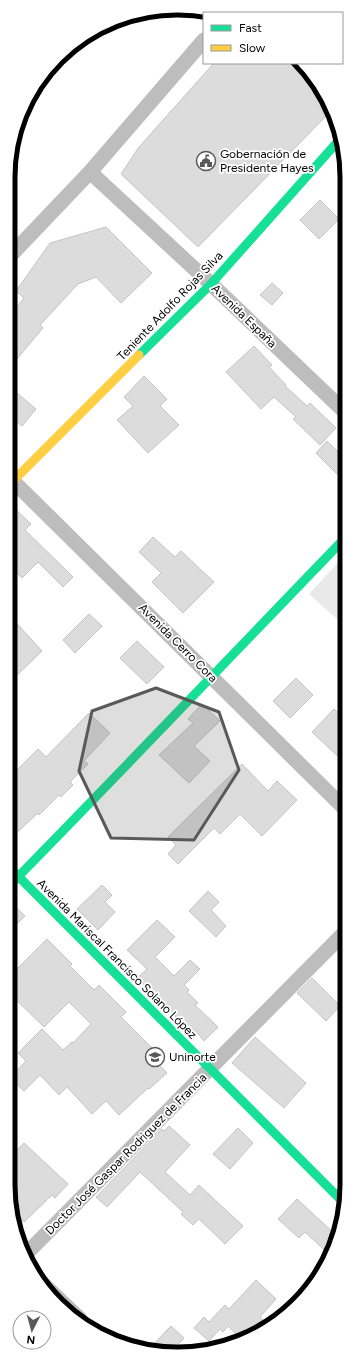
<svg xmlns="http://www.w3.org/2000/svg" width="355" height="1362" font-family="Figtree,sans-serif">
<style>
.green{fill:#e9e9e9}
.building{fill:#dcdcdc;stroke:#c4c4c4}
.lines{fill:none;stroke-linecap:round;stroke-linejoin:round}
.street{stroke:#bdbdbd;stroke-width:15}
.fast{stroke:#16e098;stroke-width:9}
.slow{stroke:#ffcf43;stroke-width:9}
.marked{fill:#595959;fill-opacity:0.2;stroke:#595959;stroke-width:3;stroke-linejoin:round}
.labels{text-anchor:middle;stroke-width:3.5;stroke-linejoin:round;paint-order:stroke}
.poi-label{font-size:12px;fill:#000;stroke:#fff;text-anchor:start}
.street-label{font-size:12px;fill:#000;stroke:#fff}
.rim{fill:none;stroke:#000;stroke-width:5}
</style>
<rect width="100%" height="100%" fill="#fff"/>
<path class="green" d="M345,555V626L309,594Z"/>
<path class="building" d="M214,63H302L305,66L330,103L332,110L198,247L121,174L139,147Z
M320,200L339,219L319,239L300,220Z
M106,227L152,273L121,303L96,277L78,284L40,325L43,328L11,366V313L24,298L16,291L50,243Z
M272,283L283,293L272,305L260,295Z
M254,346L272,365L269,367L286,385L285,386L307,406L310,403L336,428L320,445L293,419L296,417L274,397L261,409L226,372Z
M144,376L167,399L160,406L179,425L148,453L117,420L133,406L124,397Z
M10,387L36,409L22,426L10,416Z
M327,441L345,459V482L316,453Z
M10,504L31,524L25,530L73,577L63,587L38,562L22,578L10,566Z
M153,537L175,557L181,551L214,582L183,613L152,582L161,573L139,552Z
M89,614L102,626L75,653L63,640Z
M10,616L42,651L10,682Z
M137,641L164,667L147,684L120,658Z
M296,678L313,695L290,718L273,701Z
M202,704L220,721L194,746L210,761L189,783L159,755L193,723L188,719Z
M334,709L345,719V763L312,732Z
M89,713L110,733L84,761L88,764L70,782L73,785L61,797L59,795L39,815L38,813L9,840V778L38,749L46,757Z
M242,764L268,791L277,781L297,800L262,836L240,814L220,834L214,828L178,864L168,854L176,845L168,837Z
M102,885L112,895L105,902L115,912L98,930L77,909Z
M208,891L219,902L211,910L226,926L216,937L189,911Z
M9,901L25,916L9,932Z
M157,920L175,937L155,957L174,976L190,960L200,969L184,985L189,990L187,992L198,1003L195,1005L218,1027L204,1041L195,1030L192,1033L137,978L147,969L127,950Z
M47,939L72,964L70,966L94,990L99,985L126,1012L121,1017L153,1049L148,1053L167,1073L149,1089L148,1088L119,1115L106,1101L92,1114L67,1087L59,1095L40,1075L24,1091L10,1078L26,1061L18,1053L42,1029L63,1050L72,1042L73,1043L91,1024L69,1002L44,1027L9,993V964L16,970Z
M312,978L340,1006L326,1021L297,993Z
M255,1037L306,1083L284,1108L232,1063Z
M169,1126L190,1145L165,1172L190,1195L199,1185L243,1226L225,1244L199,1219L193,1225L181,1214L183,1212L140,1172L107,1207L96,1197L162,1129L164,1131Z
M238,1128L253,1143L230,1169L213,1154Z
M24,1143L68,1184L55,1198L52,1195L24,1222L14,1213L8,1184V1160Z
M297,1199L337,1236L330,1255L305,1232L299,1238L278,1219Z
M256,1280L276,1299L260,1317L263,1320L249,1336L242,1340L228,1326L223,1332L220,1329L209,1341L194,1328L204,1317L209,1322L225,1305L229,1309Z
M171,1326L184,1338L170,1353L166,1354L149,1349Z"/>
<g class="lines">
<path class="street" d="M90,172L211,284L345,412
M11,255L90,172L204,40
M10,478L344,808
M25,1255L344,933
M42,1283L80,1319"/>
<path class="fast" d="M139,355L211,284L340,139
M9,867L344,1203
M9,886C122,771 233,654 345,538"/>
<path class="slow" d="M10,484L139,355"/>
</g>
<path class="marked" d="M156,688L219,712L239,770L194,840L111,838L79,771L92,711Z"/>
<defs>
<symbol id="civic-ring" viewBox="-11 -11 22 22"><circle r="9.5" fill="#fff" stroke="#595959" stroke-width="1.5"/><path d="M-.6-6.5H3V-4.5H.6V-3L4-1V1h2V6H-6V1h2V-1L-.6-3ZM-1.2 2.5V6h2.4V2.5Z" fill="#595959"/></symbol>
<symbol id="university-ring" viewBox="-11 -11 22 22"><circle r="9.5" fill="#fff" stroke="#595959" stroke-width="1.5"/><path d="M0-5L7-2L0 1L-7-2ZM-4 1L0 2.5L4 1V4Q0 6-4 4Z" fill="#595959"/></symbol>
</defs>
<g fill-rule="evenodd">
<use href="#civic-ring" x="195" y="150" width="22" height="22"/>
<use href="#university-ring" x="144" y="1046" width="22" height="22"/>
</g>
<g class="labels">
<g class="poi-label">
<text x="220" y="158">Gobernación de<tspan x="220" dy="14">Presidente Hayes</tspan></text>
<text x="169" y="1061">Uninorte</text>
</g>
<g class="street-label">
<text transform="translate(170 306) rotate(-46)" y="4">Teniente Adolfo Rojas Silva</text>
<text transform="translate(244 316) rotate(44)" y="4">Avenida España</text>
<text transform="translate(178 643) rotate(45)" y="4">Avenida Cerro Cora</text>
<text transform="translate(117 959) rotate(45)" y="4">Avenida Mariscal Francisco Solano López</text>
<text transform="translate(126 1154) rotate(-45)" y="4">Doctor José Gaspar Rodriguez de Francia</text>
</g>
</g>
<path d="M0 0H355V1362H0ZM177 15H178A162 162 0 0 1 340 177V1185A162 162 0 0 1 178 1347H177A162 162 0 0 1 15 1185V177A162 162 0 0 1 177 15Z" fill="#fff" fill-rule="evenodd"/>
<path class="rim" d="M177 15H178A162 162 0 0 1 340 177V1185A162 162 0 0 1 178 1347H177A162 162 0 0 1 15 1185V177A162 162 0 0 1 177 15Z"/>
<rect x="203" y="12" width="140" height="52" fill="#ffffff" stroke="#999999"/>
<rect x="211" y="25" width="20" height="6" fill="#16e098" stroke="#999999"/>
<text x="239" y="32" font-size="12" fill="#000000">Fast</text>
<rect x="211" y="45" width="20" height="6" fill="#ffcf43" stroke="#999999"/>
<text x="239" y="52" font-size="12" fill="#000000">Slow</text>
<g transform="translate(32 1330) rotate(186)"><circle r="19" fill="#ffffff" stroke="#999999"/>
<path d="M0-3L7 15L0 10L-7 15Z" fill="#595959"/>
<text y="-6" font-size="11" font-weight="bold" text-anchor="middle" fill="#000000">N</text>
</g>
</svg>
